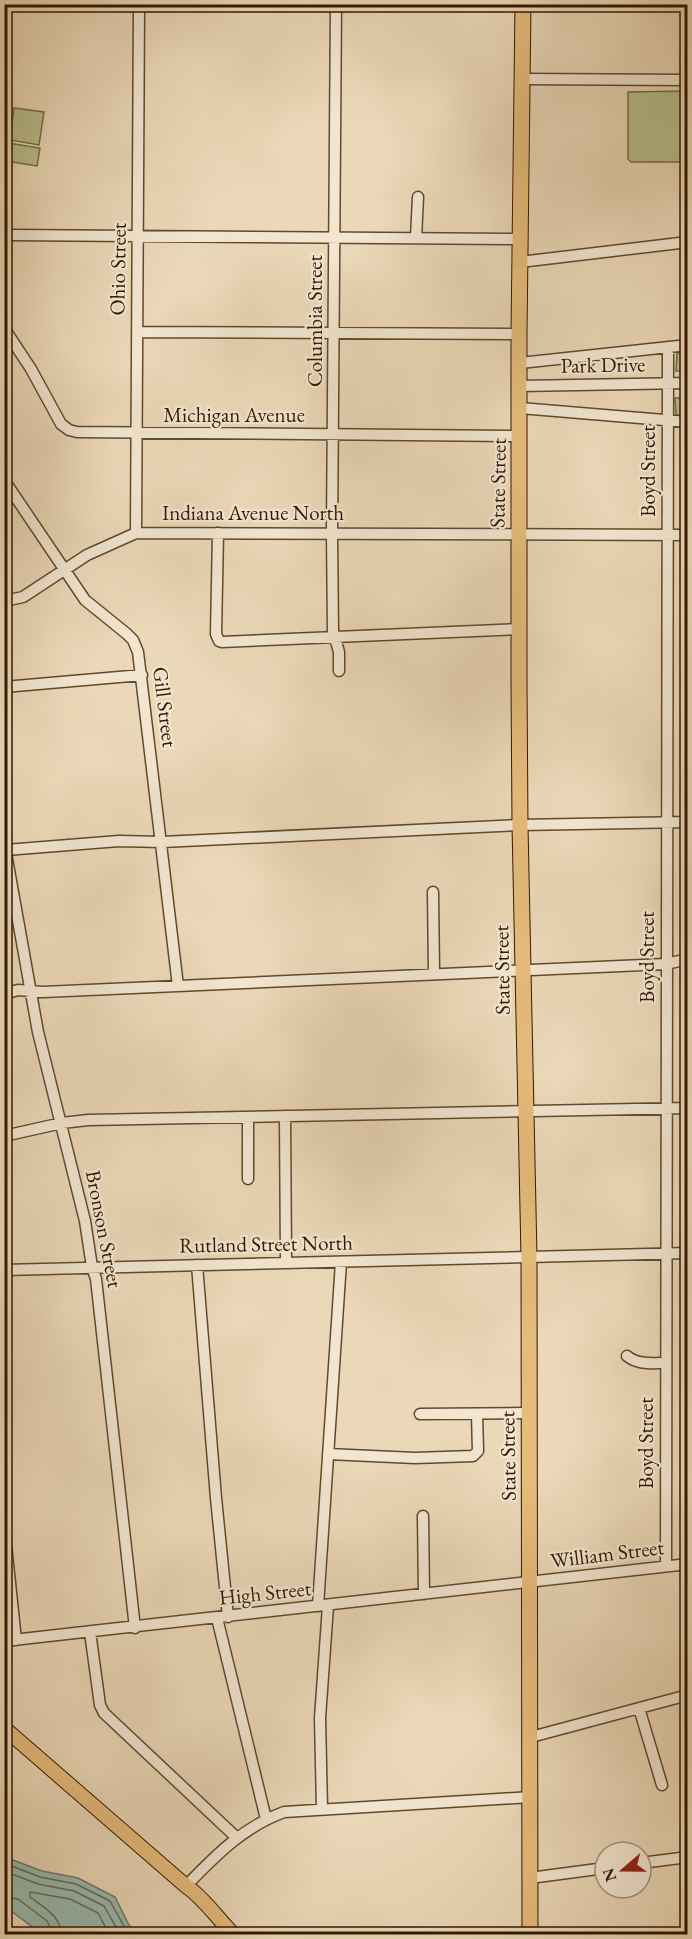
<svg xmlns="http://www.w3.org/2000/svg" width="692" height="1939" font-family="'EB Garamond',serif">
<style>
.green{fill:#b8be8e;stroke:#756c47;stroke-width:1.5}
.water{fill:#98baaf;stroke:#6f7a69;stroke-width:1.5}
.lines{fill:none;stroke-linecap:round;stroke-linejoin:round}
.shore{stroke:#656a58;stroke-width:1.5}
.minor-casing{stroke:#60492e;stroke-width:13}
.major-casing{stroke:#321900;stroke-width:16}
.highway-casing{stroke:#321900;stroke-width:17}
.minor{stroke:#f2e6d1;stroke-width:10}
.major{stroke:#e6bc7c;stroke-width:14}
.highway{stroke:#e6bc7c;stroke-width:15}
.labels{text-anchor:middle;stroke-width:4.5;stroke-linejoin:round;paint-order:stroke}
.street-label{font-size:21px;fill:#321900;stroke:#f2e6d1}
</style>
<rect width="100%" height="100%" fill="#ebd8b8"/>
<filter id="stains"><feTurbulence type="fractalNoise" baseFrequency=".00333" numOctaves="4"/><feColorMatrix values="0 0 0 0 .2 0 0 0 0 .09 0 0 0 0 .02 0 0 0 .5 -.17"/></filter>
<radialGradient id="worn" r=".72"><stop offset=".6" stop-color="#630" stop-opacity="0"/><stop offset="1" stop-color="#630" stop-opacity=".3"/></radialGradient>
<path class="green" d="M687,91V162H631L628,159V92Z
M14,108L44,112L39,145L10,140Z
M8,143L40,148L37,166L6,161Z
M687,352V371H676L677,353Z
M675,398H687V418L678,417L676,414Z"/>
<path class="water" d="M5,1857L42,1871L78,1878L115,1897L129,1925L140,1934H42L11,1911L5,1910Z"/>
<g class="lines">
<path class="shore" d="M4,1863L40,1877L76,1884L110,1901L125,1928L131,1934
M4,1871L38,1884L74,1891L104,1906L120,1934
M4,1897L18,1899L47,1921L51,1928L52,1934
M61,1934C61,1916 43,1907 30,1897V1892L70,1899L98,1913L109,1934"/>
<defs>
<path id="minor" d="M336,4L332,533L333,631L339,652V671
M522,79L688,80
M11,235L521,239
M416,238L418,197
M520,262L688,242
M4,328L31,369L61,424L69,430L77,432L520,436
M137,332L519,334
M520,363L688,345
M520,386L688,383
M520,408L688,422
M4,480L85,600L127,634L133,640L138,652L178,986
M136,533L139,4
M218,533L216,634L219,641L222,642L519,629
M4,601L23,597L87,555L136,533L688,535
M4,687L142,675
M4,842L38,1032L85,1221L92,1267L96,1279L135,1628
M6,850L119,841L162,842L520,825L688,822
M433,892L434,973
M4,994L18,990L43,992L666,964L688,959
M285,1116L286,1263
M4,1136L62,1123L88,1120L688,1108
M248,1179V1117
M197,1265L216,1498L228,1617
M4,1270L688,1253
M627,1356C638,1365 652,1363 666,1363
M420,1414L529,1413
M328,1454L415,1458L473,1456L478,1451L477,1414
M423,1516L424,1594
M4,1526L16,1640
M666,1566L668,347
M318,1606L341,1262
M217,1618L266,1819
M90,1632L100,1705L104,1713L237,1838
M4,1641L688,1564
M639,1708L662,1785
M531,1737L688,1695
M322,1809L320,1718L328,1606
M641,1863L688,1857
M530,1878L605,1868
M186,1886C215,1856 243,1827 284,1812L531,1797"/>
<path id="major" d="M4,1728L186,1886C203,1897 218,1919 233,1934"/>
<path id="highway" d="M523,4L519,334V681L520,825L529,1257L530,1934"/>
</defs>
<use href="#minor" class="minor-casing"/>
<use href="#major" class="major-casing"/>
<use href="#highway" class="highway-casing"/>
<use href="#minor" class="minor"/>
<use href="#major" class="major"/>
<use href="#highway" class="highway"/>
</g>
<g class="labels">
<g class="street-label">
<text transform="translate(118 269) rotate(-89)" y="7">Ohio Street</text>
<text transform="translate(315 321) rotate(-90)" y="7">Columbia Street</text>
<text transform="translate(603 365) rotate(-1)" y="7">Park Drive</text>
<text x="234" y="422">Michigan Avenue</text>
<text transform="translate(648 471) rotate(-90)" y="7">Boyd Street</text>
<text transform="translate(498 483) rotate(-89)" y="7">State Street</text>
<text x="253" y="520">Indiana Avenue North</text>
<text transform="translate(165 707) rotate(83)" y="7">Gill Street</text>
<text transform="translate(647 957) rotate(-90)" y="7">Boyd Street</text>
<text transform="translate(502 970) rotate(-91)" y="7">State Street</text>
<text transform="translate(104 1229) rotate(79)" y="7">Bronson Street</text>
<text transform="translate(266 1244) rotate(-1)" y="7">Rutland Street North</text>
<text transform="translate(646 1443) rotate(-90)" y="7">Boyd Street</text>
<text transform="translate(508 1456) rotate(-91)" y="7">State Street</text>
<text transform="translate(607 1554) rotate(-7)" y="7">William Street</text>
<text transform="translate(265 1593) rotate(-6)" y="7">High Street</text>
</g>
</g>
<rect width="692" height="1939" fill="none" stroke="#ebd8b8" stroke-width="24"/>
<rect x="6" y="6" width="680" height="1927" fill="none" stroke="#321900" stroke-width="3"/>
<rect x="12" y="12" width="668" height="1915" fill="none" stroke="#321900" stroke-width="1.5"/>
<g transform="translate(623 1870) rotate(250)"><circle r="28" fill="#f2e6d1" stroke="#a5947d" stroke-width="1.5"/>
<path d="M0-4.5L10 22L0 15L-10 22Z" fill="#8f2418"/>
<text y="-9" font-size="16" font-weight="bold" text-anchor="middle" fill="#321900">N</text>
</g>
<rect width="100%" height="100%" filter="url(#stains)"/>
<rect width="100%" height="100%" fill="url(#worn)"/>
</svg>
